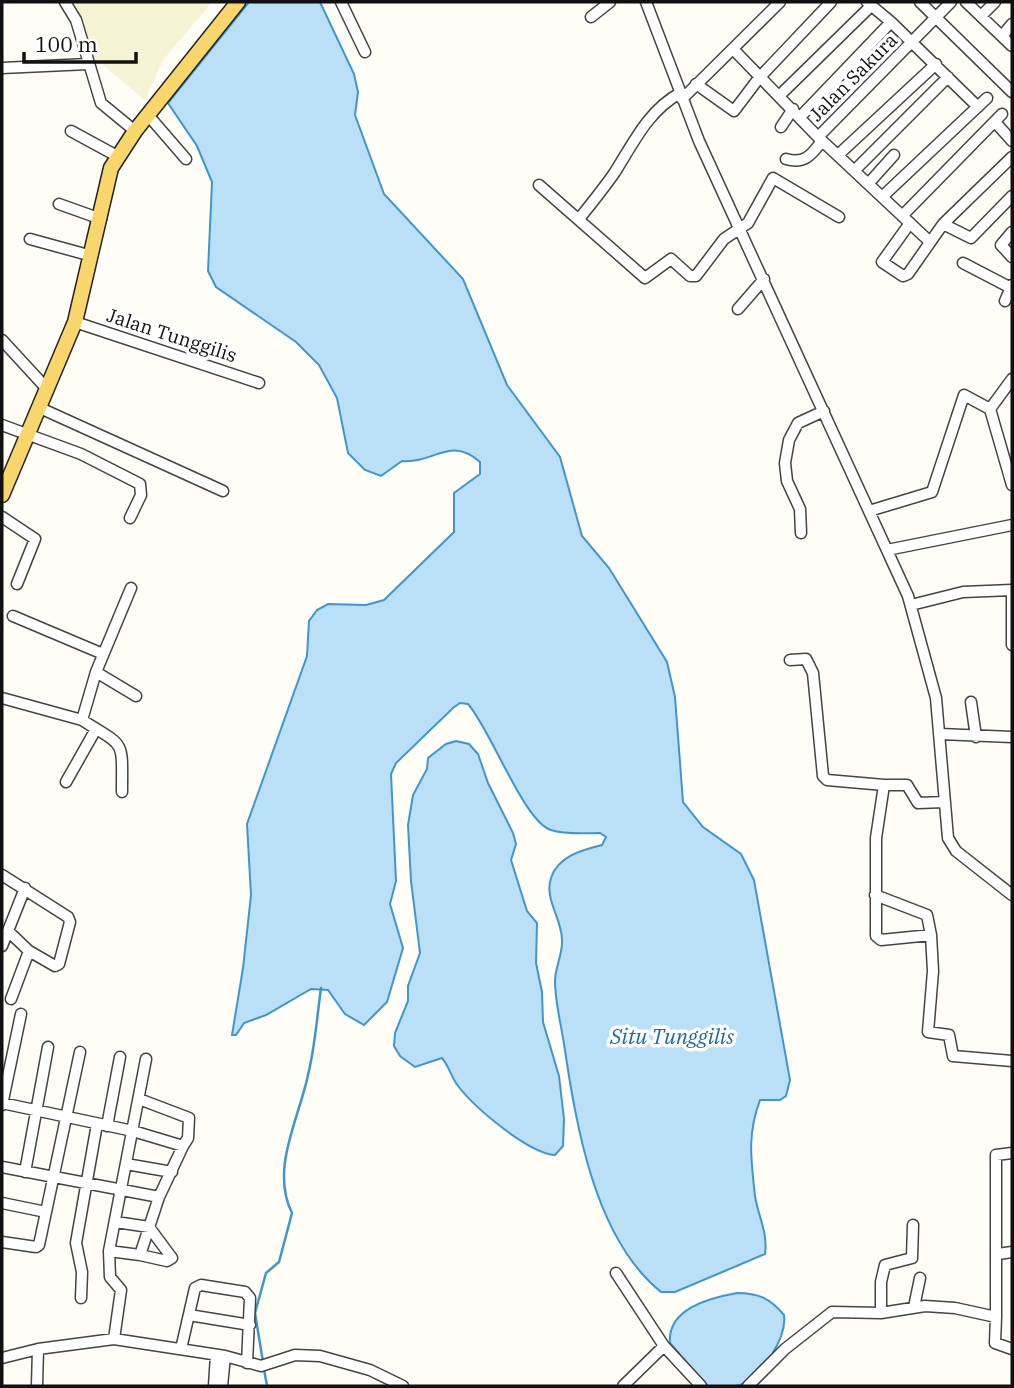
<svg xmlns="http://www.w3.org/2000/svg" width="1014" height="1388" font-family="'IBM Plex Serif',serif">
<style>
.farmland{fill:#f6f3d4}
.water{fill:#b9e0f7;stroke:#3f96cf;stroke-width:2}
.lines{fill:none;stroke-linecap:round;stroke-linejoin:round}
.stream{stroke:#3f96cf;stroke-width:2.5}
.minor-casing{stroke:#444;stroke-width:13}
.major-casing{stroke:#222;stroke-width:17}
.minor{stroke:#fff;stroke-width:10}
.major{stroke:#f9d66b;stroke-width:14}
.labels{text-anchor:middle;stroke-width:7;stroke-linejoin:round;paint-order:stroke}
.street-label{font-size:19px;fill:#111;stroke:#fff}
.water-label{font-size:21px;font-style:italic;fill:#1768a6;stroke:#fff}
</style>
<rect width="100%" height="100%" fill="#fffdf5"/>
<path class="farmland" d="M75,2H212L163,60L145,100L96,59Z"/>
<path class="water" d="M249,2H320L354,74L358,92L355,115L384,194L463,279L507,385L560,457L582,536L609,568L667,662L675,697L683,802L703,827L741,854L754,880L790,1080L786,1096L780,1100H760C747,1135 751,1159 755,1196C758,1216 768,1232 765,1254L675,1292H661C594,1238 576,1124 564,1044C561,1024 555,1002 555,981C555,967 563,954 562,940C562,919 544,899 551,878C558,856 582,850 602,845L606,837L600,833C585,833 566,835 551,830C524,822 491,730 468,704L460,703L453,708L396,763L391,774L396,881L390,904L403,948L387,1002L364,1025L345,1014L328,990L311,989L266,1015L244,1023L236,1035H232L243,968L251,895L247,824L307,656L309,621L317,610L328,604L366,605L384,600L454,532V493L480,474V462C450,435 434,464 402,461L381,476L365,470L348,453L337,398L319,365L296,342L216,287L208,271L212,182L197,146L168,103Z
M456,741L469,744L478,754L488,783L513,833L516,844L511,860L527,911L537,923L536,963L542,992L543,1022L559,1076L564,1119L563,1146L555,1155C528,1153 475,1108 458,1086C451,1077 449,1066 442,1058L415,1067L400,1056L394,1046L395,1033L408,1001V986L420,953L411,881L408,825L413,795L427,769L428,758L446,744Z
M737,1293C758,1293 770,1298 784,1315C787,1338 762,1376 740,1385C731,1388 716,1386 707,1386L670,1343C667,1309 709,1298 737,1293Z"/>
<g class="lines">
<path class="stream" d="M263,1362L255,1313L266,1273L279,1262L292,1213C270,1169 299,1119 308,1075C315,1047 317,1017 321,988
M264,1369L267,1386"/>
<defs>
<path id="minor" d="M65,2L76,20L101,103L135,131
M341,2L365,52
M646,2L699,141L908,596L936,698L948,838L956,851L1012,895
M867,2L891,22
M920,2L1012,92
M966,2L1012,46
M981,16L995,2
M591,17L610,2
M1002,36L1012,24
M733,49L818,137L929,241
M2,68L88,64
M696,84L734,111L759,78L831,2
M780,95L871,6
M682,99L780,2
M148,115L186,159
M801,116L891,22L978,107
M995,122L1012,141
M781,127L793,109
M71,131L117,156
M818,137L951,2
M838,155L936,64
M786,159C804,164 811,156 822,141
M854,171L948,77
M868,184L894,155
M539,185L645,278L671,259L690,276H696L724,239L748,223L773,178L839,217
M882,197L987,98
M59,204L101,219
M902,216L1002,114
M579,219C591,204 604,188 615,172C634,142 648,111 680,93
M910,223L882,262L903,276L908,274L943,224L1012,157
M943,224L971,238L1012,196
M1012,232L1001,245L1012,257
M30,239L92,256
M963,263L1011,288
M1005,301L1012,285
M738,309L764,279
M75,322L259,383
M2,340L48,390
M1012,379L990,409L1012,485
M40,408L223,491
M2,425L81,454L140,484L141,495L130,518
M869,511L932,492L964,395L990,409
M2,517L35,539L17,584
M801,533L800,509L787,481L785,463L789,440L798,423L824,411
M887,550L1012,525
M911,605L963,592L1012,590
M13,616L103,654
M1012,645V591
M790,660L806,659L813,673L823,776L827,780L884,785
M96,672L136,696
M2,698L82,720
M971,702L976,737
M940,734L1012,737
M66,782L96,729
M122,792C122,738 126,748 82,720L96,672L131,588
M945,802L918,803L907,785H884L876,838V936L881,940L931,935L933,971L928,1032L949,1035L953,1056L1012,1061
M2,875L68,917L70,922L59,964L55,966L29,951L11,999
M875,895L927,915L931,935
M8,931L29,951
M2,946L25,888
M139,1099L189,1118L188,1138L183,1146
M2,1103L133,1131L183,1146L159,1197L2,1167
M2,1105L21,1014
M107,1126L120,1057
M126,1164L172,1172
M25,1172L48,1047
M2,1203L46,1212
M116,1222L149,1227L172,1258L167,1261L140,1255
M2,1242L36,1247L39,1245L80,1052
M109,1251L140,1255L159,1197
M998,1254L1012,1252
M616,1273L664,1346L701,1386
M81,1298L82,1272L76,1243L97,1124
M914,1307L920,1278
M881,1313V1282L885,1265L912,1258L913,1225
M189,1315L250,1325
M996,1317V1155L1012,1153
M114,1339L121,1290L110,1277L109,1251L146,1059
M181,1349L195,1288L201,1285L245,1292L250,1298L247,1363
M2,1358L38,1349L114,1339L225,1356L261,1366L295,1355L320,1356L370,1370L403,1386
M37,1386L38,1349
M214,1386L216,1355
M222,1386L225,1356
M623,1386L664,1346
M748,1386L785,1349L832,1312L881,1313L925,1306L955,1308L996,1317L995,1343L1012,1349"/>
<path id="major" d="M2,495L75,322L111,168L135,131L238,2"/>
</defs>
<use href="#minor" class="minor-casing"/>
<use href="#major" class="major-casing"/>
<use href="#minor" class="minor"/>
<use href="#major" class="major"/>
</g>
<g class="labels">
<g class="street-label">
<text transform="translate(853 77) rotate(-45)" y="7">Jalan Sakura</text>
<text transform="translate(172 335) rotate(18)" y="7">Jalan Tunggilis</text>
</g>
<g class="water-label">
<text x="672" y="1044">Situ Tunggilis</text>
</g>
</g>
<rect width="1014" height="1388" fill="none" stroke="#111111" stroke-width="7"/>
<path d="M24 52v10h112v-10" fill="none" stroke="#111111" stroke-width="3.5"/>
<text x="35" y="52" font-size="21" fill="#111111" stroke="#ffffff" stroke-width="5" paint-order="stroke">100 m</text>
</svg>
